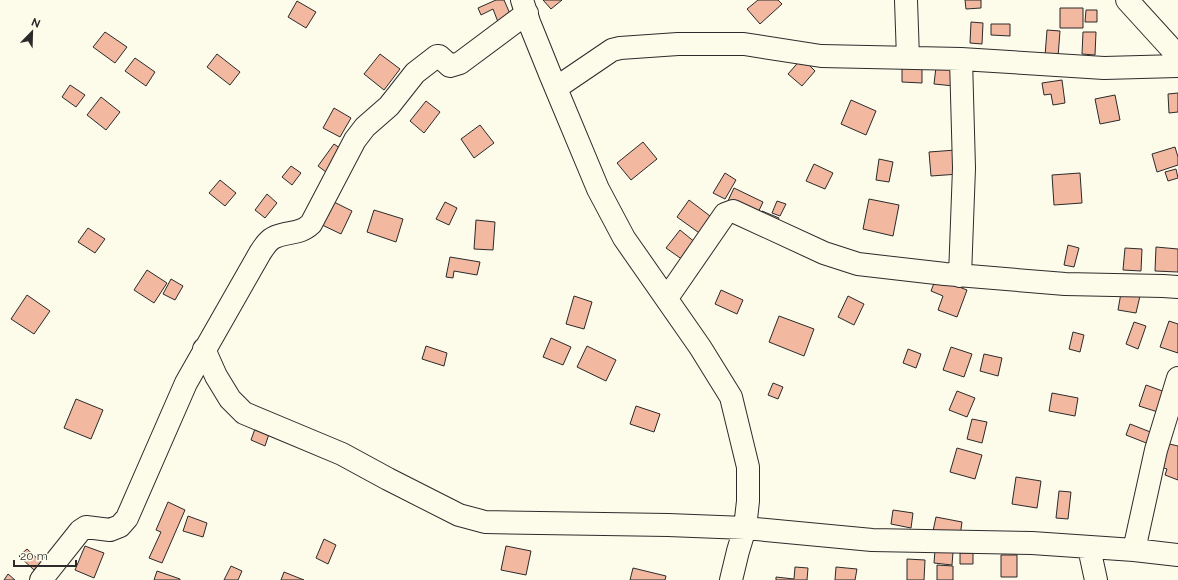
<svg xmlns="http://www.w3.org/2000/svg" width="1178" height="580" font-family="Raleway,sans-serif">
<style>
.building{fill:#f2b8a0;stroke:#2b2b2b}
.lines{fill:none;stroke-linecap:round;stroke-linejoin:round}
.minor-casing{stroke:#2b2b2b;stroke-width:24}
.minor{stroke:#fdfbea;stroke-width:22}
</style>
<rect width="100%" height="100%" fill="#fdfbea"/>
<path class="building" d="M496,0H504L511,16L498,22L493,9L481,15L478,8Z
M543,0H562L551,9Z
M758,0H778L782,4L760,24L747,9Z
M965,0H981V8L966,9Z
M297,1L316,12L306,28L288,17Z
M1060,8H1083V28H1060Z
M1086,10H1097V22H1085Z
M971,22L983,23L982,44L970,43Z
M991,24H1010V36L991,35Z
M1047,30L1060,31L1058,57L1045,56Z
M105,32L127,47L115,63L93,47Z
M1083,32H1096L1095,55L1082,54Z
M217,54L240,72L230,85L207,67Z
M380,54L400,69L384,90L364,74Z
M135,58L155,72L146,86L125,71Z
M802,58L815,71L802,86L788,74Z
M902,64L922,65V83L902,82Z
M936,67L956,69L954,86L934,84Z
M1062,80L1065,103L1053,105L1051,94L1044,95L1042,83Z
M70,85L85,95L76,107L62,97Z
M1178,93V112L1169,113L1168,94Z
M1115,95L1120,120L1100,124L1095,99Z
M101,97L120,112L106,130L87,115Z
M851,100L876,111L866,135L841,124Z
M426,101L440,112L424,133L410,121Z
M334,108L351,118L340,137L323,128Z
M480,125L494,143L474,158L461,139Z
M643,142L657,159L631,180L617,163Z
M334,144L347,153L330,175L318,166Z
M1175,147L1178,157V165L1157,172L1152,154Z
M956,150L959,174L931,176L929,152Z
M879,159L893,162L889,182L876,180Z
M814,164L833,173L825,189L806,181Z
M291,166L301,173L292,185L282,177Z
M1176,169L1178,178L1168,181L1165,172Z
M725,173L736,180L725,199L713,193Z
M1080,173L1082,203L1054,205L1052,175Z
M220,180L236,193L225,206L209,193Z
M734,188L763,202L756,217L727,203Z
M267,194L277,203L265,218L255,210Z
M869,199L899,205L893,236L863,229Z
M689,200L714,219L702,235L677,217Z
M332,201L352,211L341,234L320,224Z
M777,201L786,204L780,216L772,213Z
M445,202L457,208L449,225L436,219Z
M374,210L403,219L396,242L367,232Z
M762,211L779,218L775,226L759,219Z
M476,220L495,222L493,250L474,249Z
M88,228L105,239L95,253L78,242Z
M680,230L696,243L683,260L666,248Z
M1068,245L1079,248L1074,267L1064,265Z
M1156,247L1178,249V272L1155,271Z
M1125,248L1142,249L1141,271L1123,270Z
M450,257L480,262L477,275L454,271L453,278L446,277Z
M147,270L167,283L154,303L134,290Z
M936,278L967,290L957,317L938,310L943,296L931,291Z
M171,279L183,286L175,300L163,294Z
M721,290L743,300L737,314L715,304Z
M1121,293L1140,296L1136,313L1118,310Z
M27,295L50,311L34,334L11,319Z
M574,296L592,302L584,329L566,324Z
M848,296L864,304L854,325L838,317Z
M779,316L814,329L804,356L769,342Z
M1169,321L1178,324V353L1160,347Z
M1134,322L1146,326L1138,349L1126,344Z
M1073,332L1084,335L1080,352L1069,349Z
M551,338L571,347L563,365L543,357Z
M426,346L447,353L444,366L422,359Z
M587,346L616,360L606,381L577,367Z
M951,347L972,354L964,377L943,370Z
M908,349L921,354L916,368L903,363Z
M984,354L1002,358L998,376L980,371Z
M773,383L783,387L778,399L768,395Z
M1146,385L1168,393L1161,413L1139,406Z
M957,391L975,398L967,417L949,410Z
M1052,393L1078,398L1075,416L1049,411Z
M76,399L103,410L91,439L64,428Z
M636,406L660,414L654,432L630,424Z
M972,419L987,422L982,443L967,439Z
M1130,424L1158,435L1154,446L1126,435Z
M256,426L270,431L265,446L251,440Z
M1161,442L1178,446V480L1165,475L1167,469L1154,465Z
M957,448L982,455L975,479L950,472Z
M1016,477L1041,481L1037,508L1012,504Z
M1059,491L1071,492L1068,519L1056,518Z
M168,502L185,510L162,563L149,558L161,532L156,530Z
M893,510L913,513L911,528L891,524Z
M188,516L207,523L203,537L183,531Z
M936,517L962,522L960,536L933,531Z
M324,539L336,545L328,564L316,558Z
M85,546L104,553L94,578L75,570Z
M506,546L531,551L526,575L501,570Z
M27,549L41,562L34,570L19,556Z
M935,550L953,552L952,565L934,563Z
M960,553H973V564H960Z
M1001,555H1017V577H1001Z
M907,559L925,560L924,580H907Z
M937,565L953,566V580H937Z
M231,566L242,571L238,580H224Z
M795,567L808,568L807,580H776V577L794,579Z
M836,567L857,569L855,580H835Z
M633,568L666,576L665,580H630Z
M157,571L180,579V580H154Z
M284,572L304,580H281Z
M8,574L15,580H4Z"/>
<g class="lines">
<defs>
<path id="minor" d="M522,0L529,22L550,74L598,189L624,238L700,347L731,397L748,467V501L745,528L738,551L731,580
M906,0L908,58
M1127,0L1178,56
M556,88L612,50L620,48L678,44H744L821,56L961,59L1104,68L1178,66
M960,276L964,168L961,59
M667,298L725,214L733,211L824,253L858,264L945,274L1065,284L1163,286L1178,287
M204,349L216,376L230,399L244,413L342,454L388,479L459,515L485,522L668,525L745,528L872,540L1032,543L1134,550L1178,555
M1089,548L1096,580
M1134,550L1156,450L1178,378
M41,580L80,531L86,527L110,530L120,526L127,518L186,383L260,253C264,247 268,240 275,237C288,231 299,235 311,224L355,140L365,127L389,106L415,73L437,56H439L450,66L460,63L527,13"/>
</defs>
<use href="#minor" class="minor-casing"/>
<use href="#minor" class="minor"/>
</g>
<g transform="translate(32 32) rotate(23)" stroke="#fdfbea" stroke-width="3" paint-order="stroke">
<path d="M0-3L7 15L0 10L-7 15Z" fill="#2b2b2b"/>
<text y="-6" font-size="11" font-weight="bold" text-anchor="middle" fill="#2b2b2b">N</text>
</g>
<path d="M14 560v6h62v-6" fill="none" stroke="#2b2b2b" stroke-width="2"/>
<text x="20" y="560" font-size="12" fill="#2b2b2b" stroke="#fdfbea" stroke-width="3" paint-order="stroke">20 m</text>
</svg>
